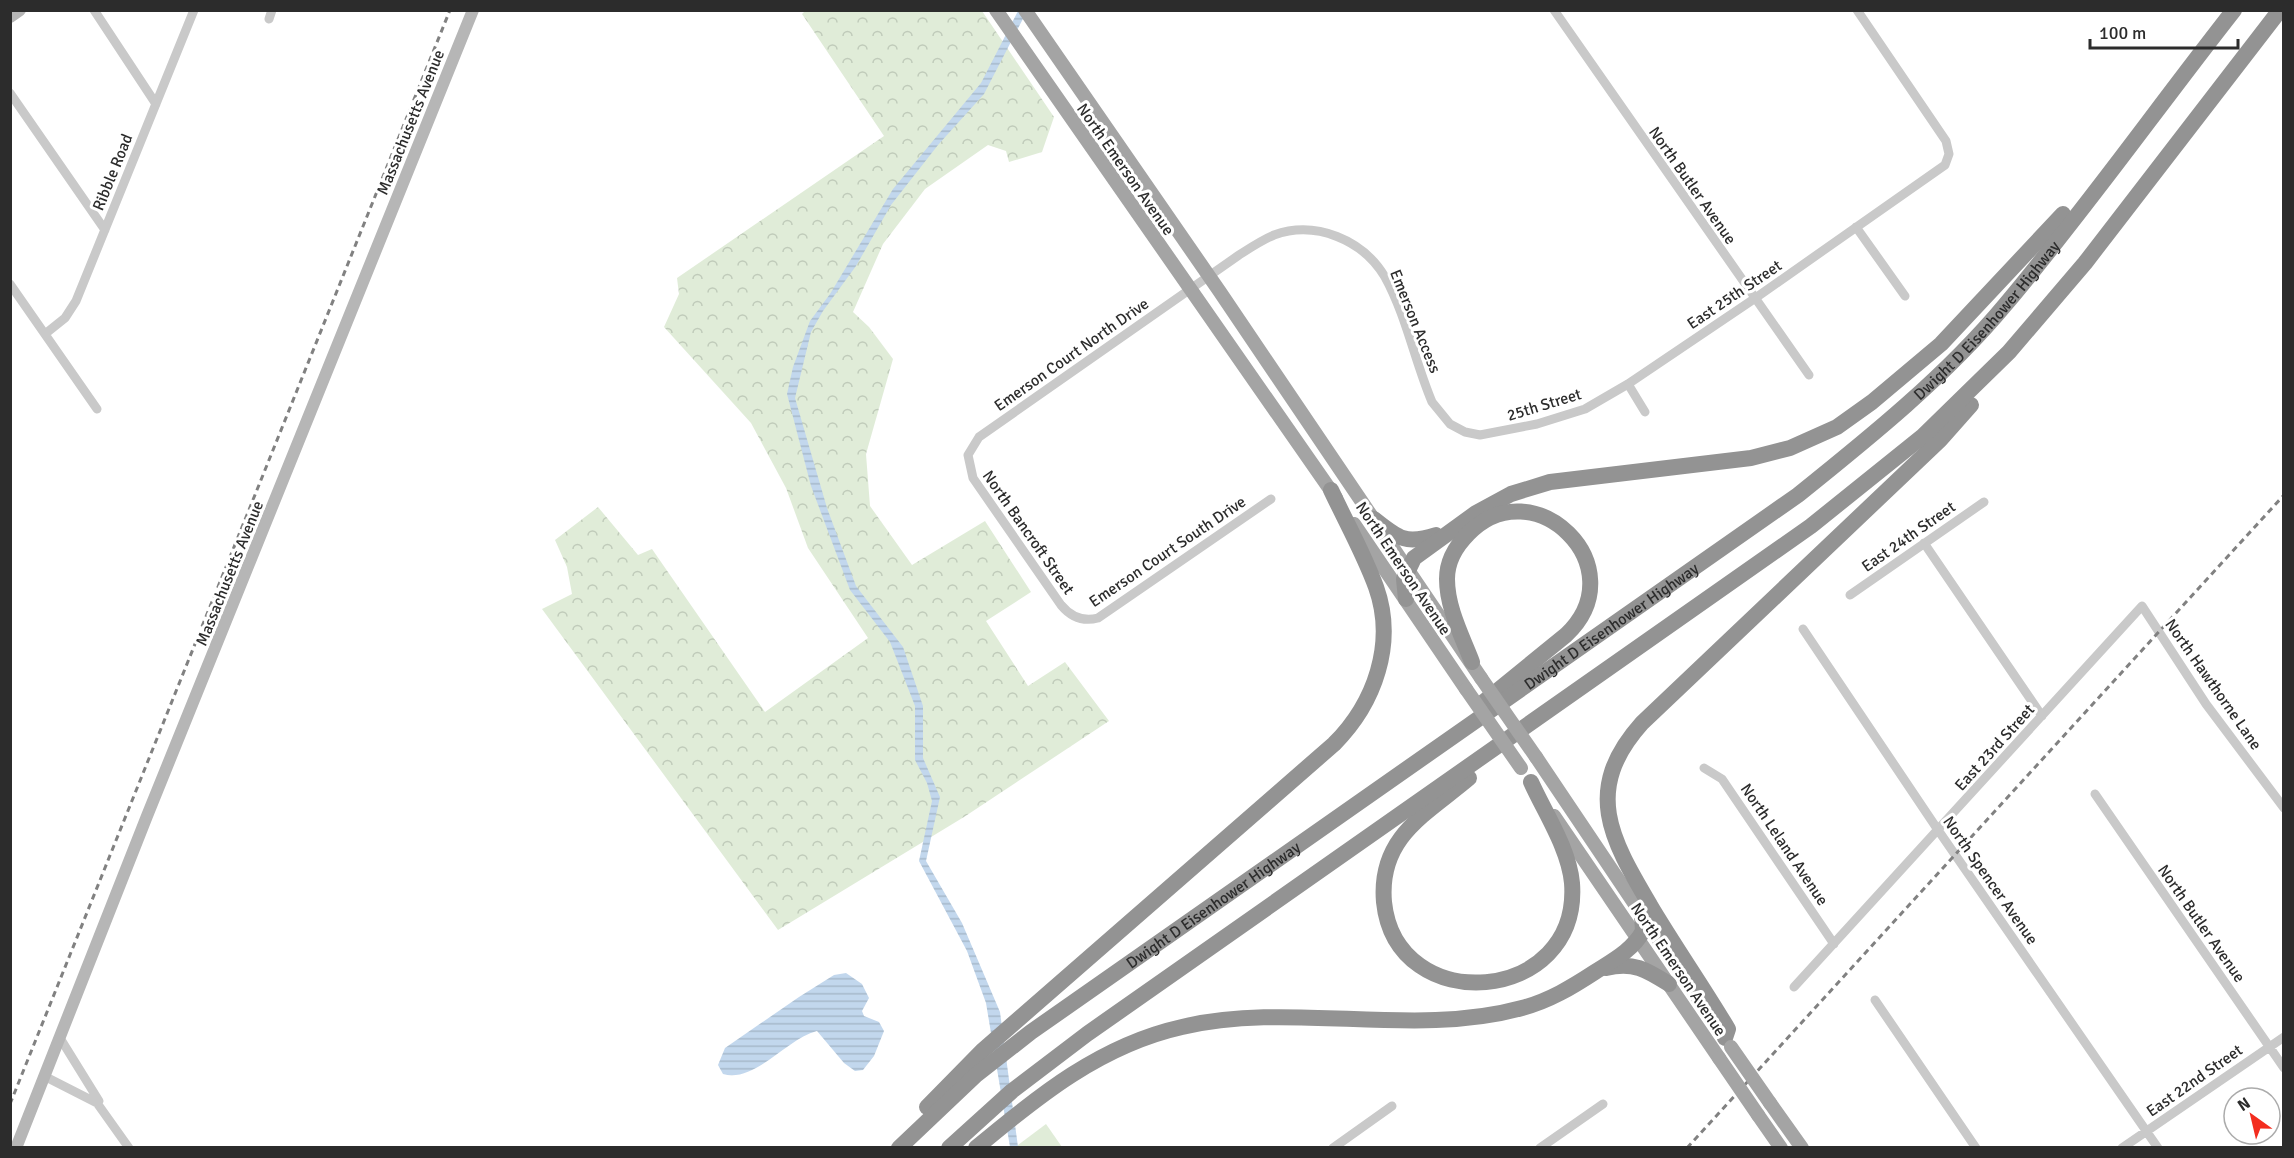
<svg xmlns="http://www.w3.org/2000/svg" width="2294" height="1158" font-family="Signika,sans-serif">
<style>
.green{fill:#e0ecd8}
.forest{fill:url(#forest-crowns)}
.water{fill:url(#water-rules)}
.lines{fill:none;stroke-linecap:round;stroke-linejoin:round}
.street{stroke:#c9c9c9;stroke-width:9}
.secondary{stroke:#b6b6b6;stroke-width:12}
.primary{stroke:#a4a4a4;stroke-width:14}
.highway{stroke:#939393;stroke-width:16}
.rail{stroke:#818181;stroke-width:3;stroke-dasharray:6 4.5;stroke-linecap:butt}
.primary-bridge{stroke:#a4a4a4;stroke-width:14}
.labels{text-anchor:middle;stroke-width:6;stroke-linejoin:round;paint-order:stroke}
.street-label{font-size:16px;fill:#2c2c2c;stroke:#fff}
</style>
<defs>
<pattern id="forest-crowns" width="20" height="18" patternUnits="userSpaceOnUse" patternTransform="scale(1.5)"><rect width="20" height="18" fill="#e0ecd8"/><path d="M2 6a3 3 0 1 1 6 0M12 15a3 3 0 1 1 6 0" fill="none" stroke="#c0cbba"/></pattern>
<pattern id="water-rules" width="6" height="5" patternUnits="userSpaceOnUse" patternTransform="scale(1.5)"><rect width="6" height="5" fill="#c2d7ed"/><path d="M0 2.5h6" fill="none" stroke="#a7b9cb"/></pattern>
</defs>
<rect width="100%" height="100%" fill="#fff"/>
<path class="green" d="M1046,1124L1062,1147L1014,1148Z"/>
<path class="forest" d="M806,10L982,11L1054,117L1042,152L1009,162L1006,151L988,145L925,189L883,244L853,312L869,327L893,359L866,454L870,506L912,565L985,521L1031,592L986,621L1028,686L1065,662L1109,721L964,817L778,930L542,609L572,594L567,567L555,540L598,507L638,555L652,549L765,712L868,638L808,548L786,488L751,423L664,327L679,294L677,278L884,136L802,14Z"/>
<path class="water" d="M1018,11H1027L984,94L938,145L891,205L856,266L823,311L811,332L795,398L827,508L856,586L903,647L923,706V758L940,797L926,861L962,923L1000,1012L1018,1147H1010L986,1003L967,951L919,861L932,801L927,783L915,760V706L890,642L850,590L811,486L787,394L793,367L810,321L830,294L893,189L981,83Z
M846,973L862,984L869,998L862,1011L864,1016L879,1022L884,1031L874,1056L863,1070L855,1071L844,1063L817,1031C786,1039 755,1083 723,1074L718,1065L725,1048L799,997L834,975Z"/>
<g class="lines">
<path class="street" d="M94,10L156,104
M1554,10L1809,375
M269,19L272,10
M10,93L105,230
M1856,227L1905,296
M10,284L97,409
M45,334L65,318L76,301L194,10
M1628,384L1645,412
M1271,499L1098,618C1083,622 1071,617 1061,605L973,478L968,455L979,437L1239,255C1250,248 1262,240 1274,235C1316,220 1363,240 1385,277C1406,315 1415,362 1432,402L1450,424L1465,432L1480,435L1537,424L1585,409L1628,384L1754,299L1945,165L1949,154L1946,141L1857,10
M1924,543L2042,716
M1850,595L1984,502
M1803,629L1938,830L2158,1148
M1704,768L1722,779L1834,944
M2095,794L2284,1068
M1794,987L2142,606L2206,704L2284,808
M1875,1000L1976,1148
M60,1038L99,1101
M44,1076L97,1103L129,1148
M1333,1148L1392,1106
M1540,1148L1603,1104
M2122,1148L2284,1037"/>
<path class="secondary" d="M10,17L20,10
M16,1148L147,816L473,10"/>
<path class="primary" d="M996,10L1336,498
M1025,10L1220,292L1481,678
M1354,524L1466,689
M1536,757L1718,1028
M1554,816L1719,1058
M1770,1103L1802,1148
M1758,1115L1781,1148"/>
<g class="highway">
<path d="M1374,519C1398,538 1405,545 1436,535"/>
<path d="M1406,599L1404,579L1414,558L1476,513L1511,494L1550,482L1751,458L1790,448L1837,427L1872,402L1941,344L2063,214"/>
<path d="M1472,662C1462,636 1447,608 1447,579C1447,562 1456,546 1468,534C1533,466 1638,567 1566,635L1480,705"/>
<path d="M1469,778C1447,797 1418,815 1401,838C1387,857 1382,879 1384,902C1396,1019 1581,1005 1572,883C1569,849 1545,813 1531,782"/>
<path d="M1606,968C1633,961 1647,970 1669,984"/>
<path d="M1725,1038L1728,1029C1703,987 1675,947 1650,905C1611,839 1582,790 1642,723L1940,440L1971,405"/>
<path d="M927,1107L982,1051L1334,744C1375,703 1396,643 1376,587C1364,554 1346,522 1331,490"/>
<path id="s1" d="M899,1148L976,1075L1031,1032L1798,495C1869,438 1946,376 2005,305C2085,210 2157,108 2234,10"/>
<path d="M949,1148L1012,1091L1087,1034L1811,526L1923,436L2009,352L2085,263L2280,10"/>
<path d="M976,1148C1038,1096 1101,1045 1182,1027C1292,1001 1413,1038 1522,1008C1549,1001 1572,987 1595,972C1612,961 1633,950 1643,931L1642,915"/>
</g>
<path class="rail" d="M10,1104L450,10
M1687,1148L2284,495"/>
<path class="primary-bridge" d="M1481,678L1536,757
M1466,689L1521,768
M1731,1047L1770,1103
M1719,1058L1758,1115"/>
</g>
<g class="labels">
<g class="street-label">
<text transform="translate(410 122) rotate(-68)" y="6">Massachusetts Avenue</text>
<text transform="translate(1126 169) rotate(55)" y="6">North Emerson Avenue</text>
<text transform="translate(112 172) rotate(-68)" y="6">Ribble Road</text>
<text transform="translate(1693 185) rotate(55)" y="6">North Butler Avenue</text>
<text transform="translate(1734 294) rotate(-34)" y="6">East 25th Street</text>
<text dy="6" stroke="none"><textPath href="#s1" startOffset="1370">Dwight D Eisenhower Highway</textPath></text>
<text transform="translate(1416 321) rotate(68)" y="6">Emerson Access</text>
<text transform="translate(1071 354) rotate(-35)" y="6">Emerson Court North Drive</text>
<text transform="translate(1544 404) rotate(-17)" y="6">25th Street</text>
<text transform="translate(1029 532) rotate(55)" y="6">North Bancroft Street</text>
<text transform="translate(1908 536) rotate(-35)" y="6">East 24th Street</text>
<text transform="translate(1167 551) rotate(-34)" y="6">Emerson Court South Drive</text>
<text transform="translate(1404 568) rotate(56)" y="6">North Emerson Avenue</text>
<text transform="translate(229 573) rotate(-68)" y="6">Massachusetts Avenue</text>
<text dy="6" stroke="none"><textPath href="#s1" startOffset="884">Dwight D Eisenhower Highway</textPath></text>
<text transform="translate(2214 684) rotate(55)" y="6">North Hawthorne Lane</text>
<text transform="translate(1994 747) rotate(-48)" y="6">East 23rd Street</text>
<text transform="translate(1785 844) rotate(56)" y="6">North Leland Avenue</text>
<text transform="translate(1991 880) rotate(55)" y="6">North Spencer Avenue</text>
<text dy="6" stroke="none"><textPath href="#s1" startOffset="398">Dwight D Eisenhower Highway</textPath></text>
<text transform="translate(2202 923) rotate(55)" y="6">North Butler Avenue</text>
<text transform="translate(1679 969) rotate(56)" y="6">North Emerson Avenue</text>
<text transform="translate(2194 1080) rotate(-35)" y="6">East 22nd Street</text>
</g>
</g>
<rect width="2294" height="1158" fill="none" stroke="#2c2c2c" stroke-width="24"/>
<g transform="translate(2252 1116) rotate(326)"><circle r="28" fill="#ffffff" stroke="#ababab" stroke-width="1.5"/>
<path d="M0-4.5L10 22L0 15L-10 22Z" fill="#f32d1f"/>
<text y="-9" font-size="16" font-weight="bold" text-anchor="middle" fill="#2c2c2c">N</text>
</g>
<path d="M2090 39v9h148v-9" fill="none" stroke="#2c2c2c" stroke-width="3"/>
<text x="2099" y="39" font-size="18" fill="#2c2c2c" stroke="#ffffff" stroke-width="4.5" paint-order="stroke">100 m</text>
</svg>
